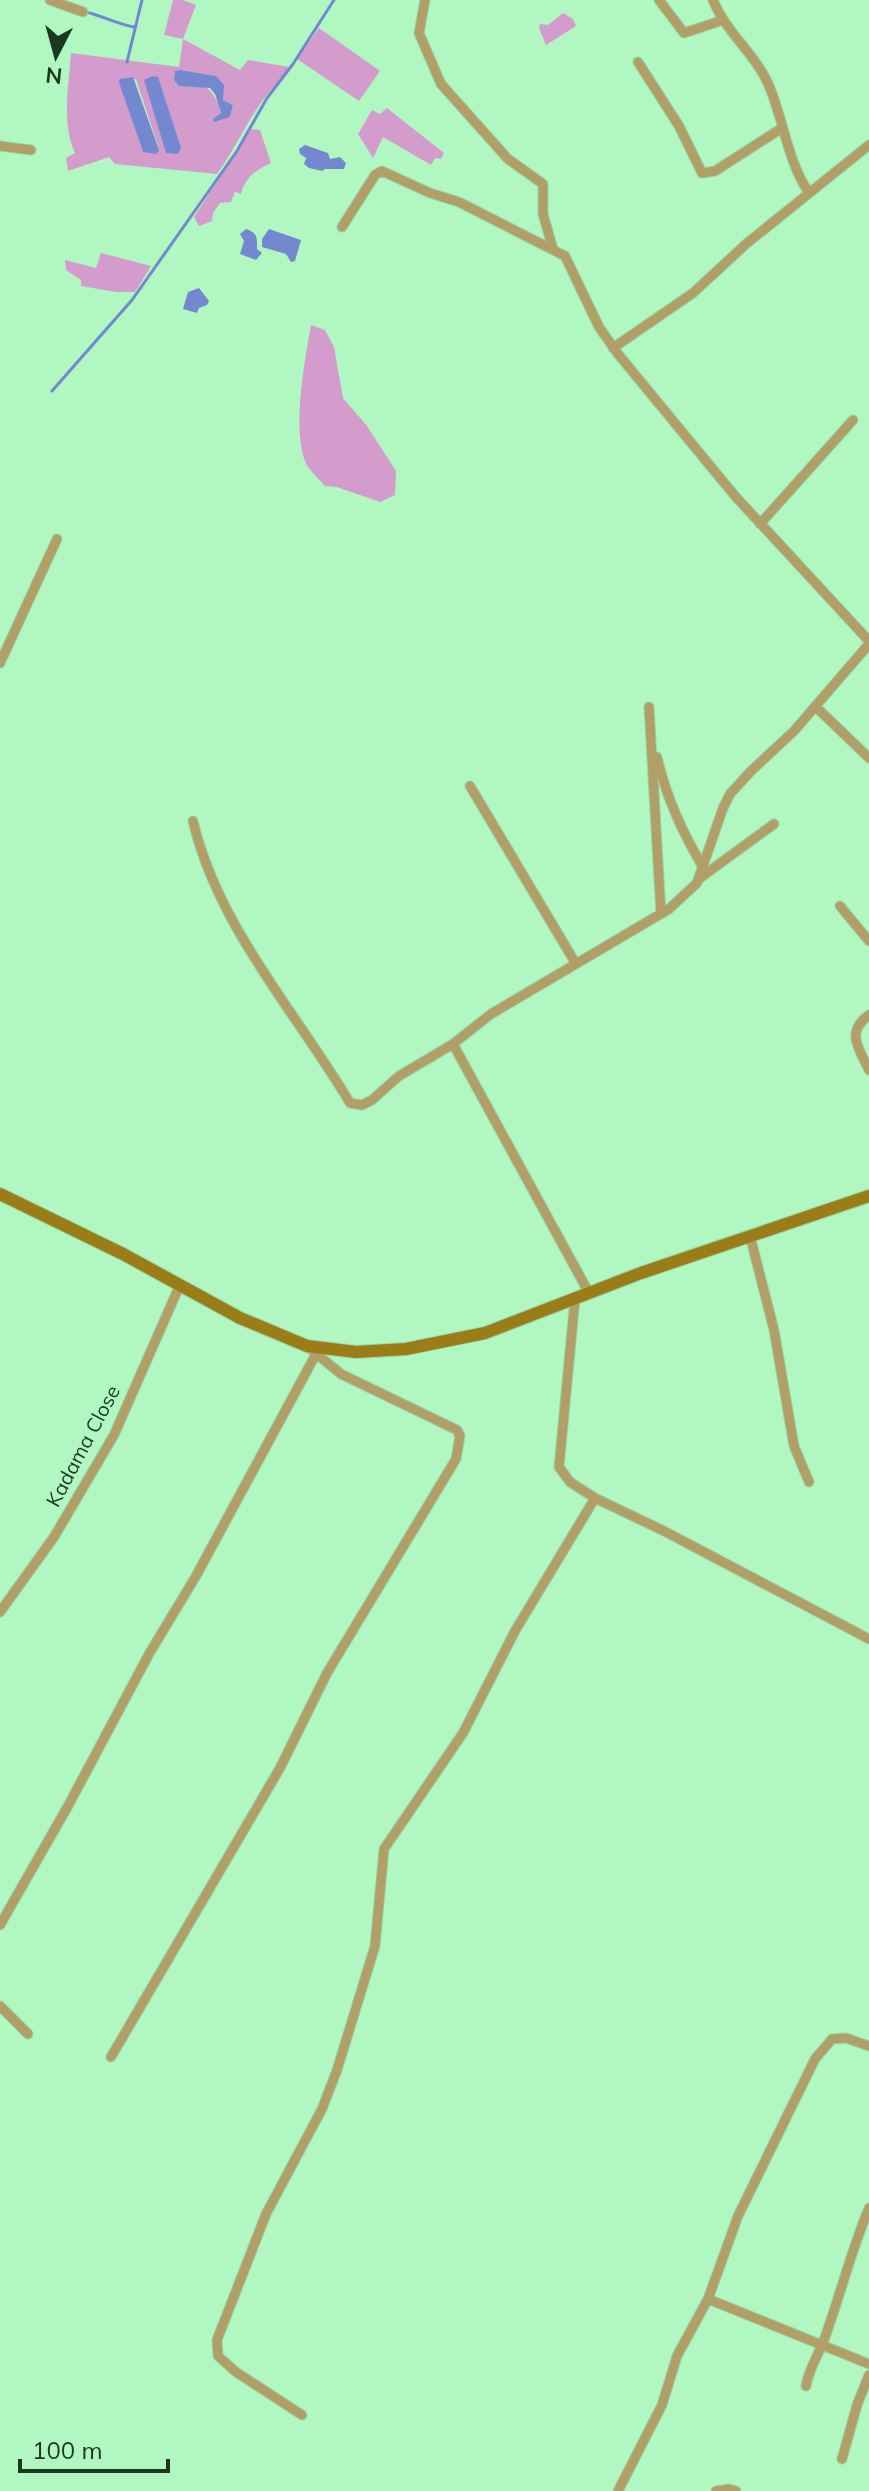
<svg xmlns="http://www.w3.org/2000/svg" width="869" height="2491" font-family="Mulish,sans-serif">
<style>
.green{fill:#d49ccd;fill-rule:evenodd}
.water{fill:#7388cf}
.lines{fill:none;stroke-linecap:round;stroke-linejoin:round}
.stream{stroke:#7388cf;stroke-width:3}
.street-casing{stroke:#96d4a4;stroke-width:11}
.secondary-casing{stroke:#96d4a4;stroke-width:14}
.street{stroke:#b29f68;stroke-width:9}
.secondary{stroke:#9a7d17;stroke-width:12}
.labels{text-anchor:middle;stroke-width:8;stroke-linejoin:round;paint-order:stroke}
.street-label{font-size:20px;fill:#1b3722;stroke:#b1f7c1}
</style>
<rect width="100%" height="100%" fill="#b1f7c1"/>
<path class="green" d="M173,0H183L196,5L183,39L240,70L248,60L289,67C282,78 273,87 265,97C247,121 235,149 217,174L115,164L109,157L68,171L66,158L75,153C61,122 69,86 71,53L179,67L183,39L164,35ZM181,70L216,76L223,100L233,105L230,117L221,119C220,92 202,83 181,70ZM136,79L159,149L143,152L119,83Z
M563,13L573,19L576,26L546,45L539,28L540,24L548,25Z
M319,28L380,71L359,101L297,59Z
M387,108L444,153L441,159L435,158L431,165L383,137L373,158L358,134L372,110L380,114Z
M251,129L260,130L271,163C256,170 245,177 241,194L235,192L231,202L220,203L213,213L212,221L199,226L194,217Z
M101,253L151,266L135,292H116L81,286V280L66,270L65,260L96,268Z
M311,325L325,330L334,347L343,398L367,426L396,471L395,495L380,502L337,487L325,486C320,480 313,474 308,467C290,438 305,358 311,325Z"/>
<path class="water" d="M181,70L216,76L224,85L223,100L233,105L230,117L214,122L213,119L221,113L215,94L210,88L179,86L174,80L175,71Z
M153,76L158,77L181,148L178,154L166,153L144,80Z
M133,77L159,150L156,154L143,152L119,83L120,79Z
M305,145L328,153L330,159L340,157L346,163L344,169H325L322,171L309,168L304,164L306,158L300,154L299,149Z
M246,229C258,233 257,238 257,249L262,253L256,260L240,254L244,241L240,234Z
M269,229L301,240L295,261L291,262L286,254L262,247V239Z
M199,288L209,301L207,305L199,308L197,313L183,309L188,292Z"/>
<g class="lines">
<path class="stream" d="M86,12C103,16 117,24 134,27
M127,62L142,0
M52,391L132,300L237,151L267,98L293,64L334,0"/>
<defs>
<path id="street" d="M50,0L83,12
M425,0L419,33L441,84L508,159L543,184V214L553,249
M659,0L684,33L723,20
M713,0C726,33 757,55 770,88C784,123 788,162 809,193
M638,62L679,126L702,173L715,171L782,128
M0,146L31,150
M342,227L375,175L382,171L430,193L459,202L565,256L599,327L618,354L735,496L869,641
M613,348L693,293L746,244L869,145
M760,524L853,420
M0,663L57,539
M815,706L869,758
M649,707L661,914
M657,757C666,797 682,832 703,867
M470,786L576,964
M193,821C218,927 296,1012 350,1103L362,1105L372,1100L399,1076L453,1044
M700,878L774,824
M840,906L869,941
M869,1015C845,1032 859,1049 869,1070
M750,1236L774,1330L794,1446L809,1482
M589,1293L453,1044L491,1014L669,909L697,883L723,808L730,794L751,771L794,731L869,644
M575,1299L559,1467L570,1482L595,1498L664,1531L869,1639
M0,1612L54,1537L114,1435L179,1287
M0,1925L68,1806L149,1654L196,1576L316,1354
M0,2006L28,2034
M111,2057L280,1768L327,1673L456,1459L460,1436L457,1430L341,1374L307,1346
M708,2299L869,2364
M806,2386C809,2368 818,2356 824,2340C840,2296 851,2251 869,2208
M302,2415L236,2372L218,2356L217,2340L266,2214L322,2109L337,2070L375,1946L384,1849L463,1733L515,1631L595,1498
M842,2459L857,2405L869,2375
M618,2491L662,2405L677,2356L708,2299L738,2216L815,2059L832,2039L846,2038L869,2046
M716,2491L729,2489L736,2491"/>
<path id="secondary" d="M0,1194L123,1254L240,1318L307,1346L356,1352L406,1349L485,1333L641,1273L869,1196"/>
</defs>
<use href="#street" class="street-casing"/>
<use href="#secondary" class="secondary-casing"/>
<use href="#street" class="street"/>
<use href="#secondary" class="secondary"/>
</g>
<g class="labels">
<g class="street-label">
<text transform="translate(83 1446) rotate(-62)" y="7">Kadama Close</text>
</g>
</g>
<g transform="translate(56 56) rotate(186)" stroke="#b1f7c1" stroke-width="6" paint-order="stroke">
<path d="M0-6L14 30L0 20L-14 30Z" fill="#1b3722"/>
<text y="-12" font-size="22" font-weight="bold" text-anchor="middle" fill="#1b3722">N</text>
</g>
<path d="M20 2459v12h148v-12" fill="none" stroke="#1b3722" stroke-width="4"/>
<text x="32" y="2459" font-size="24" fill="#1b3722" stroke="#b1f7c1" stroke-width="6" paint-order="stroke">100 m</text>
</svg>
